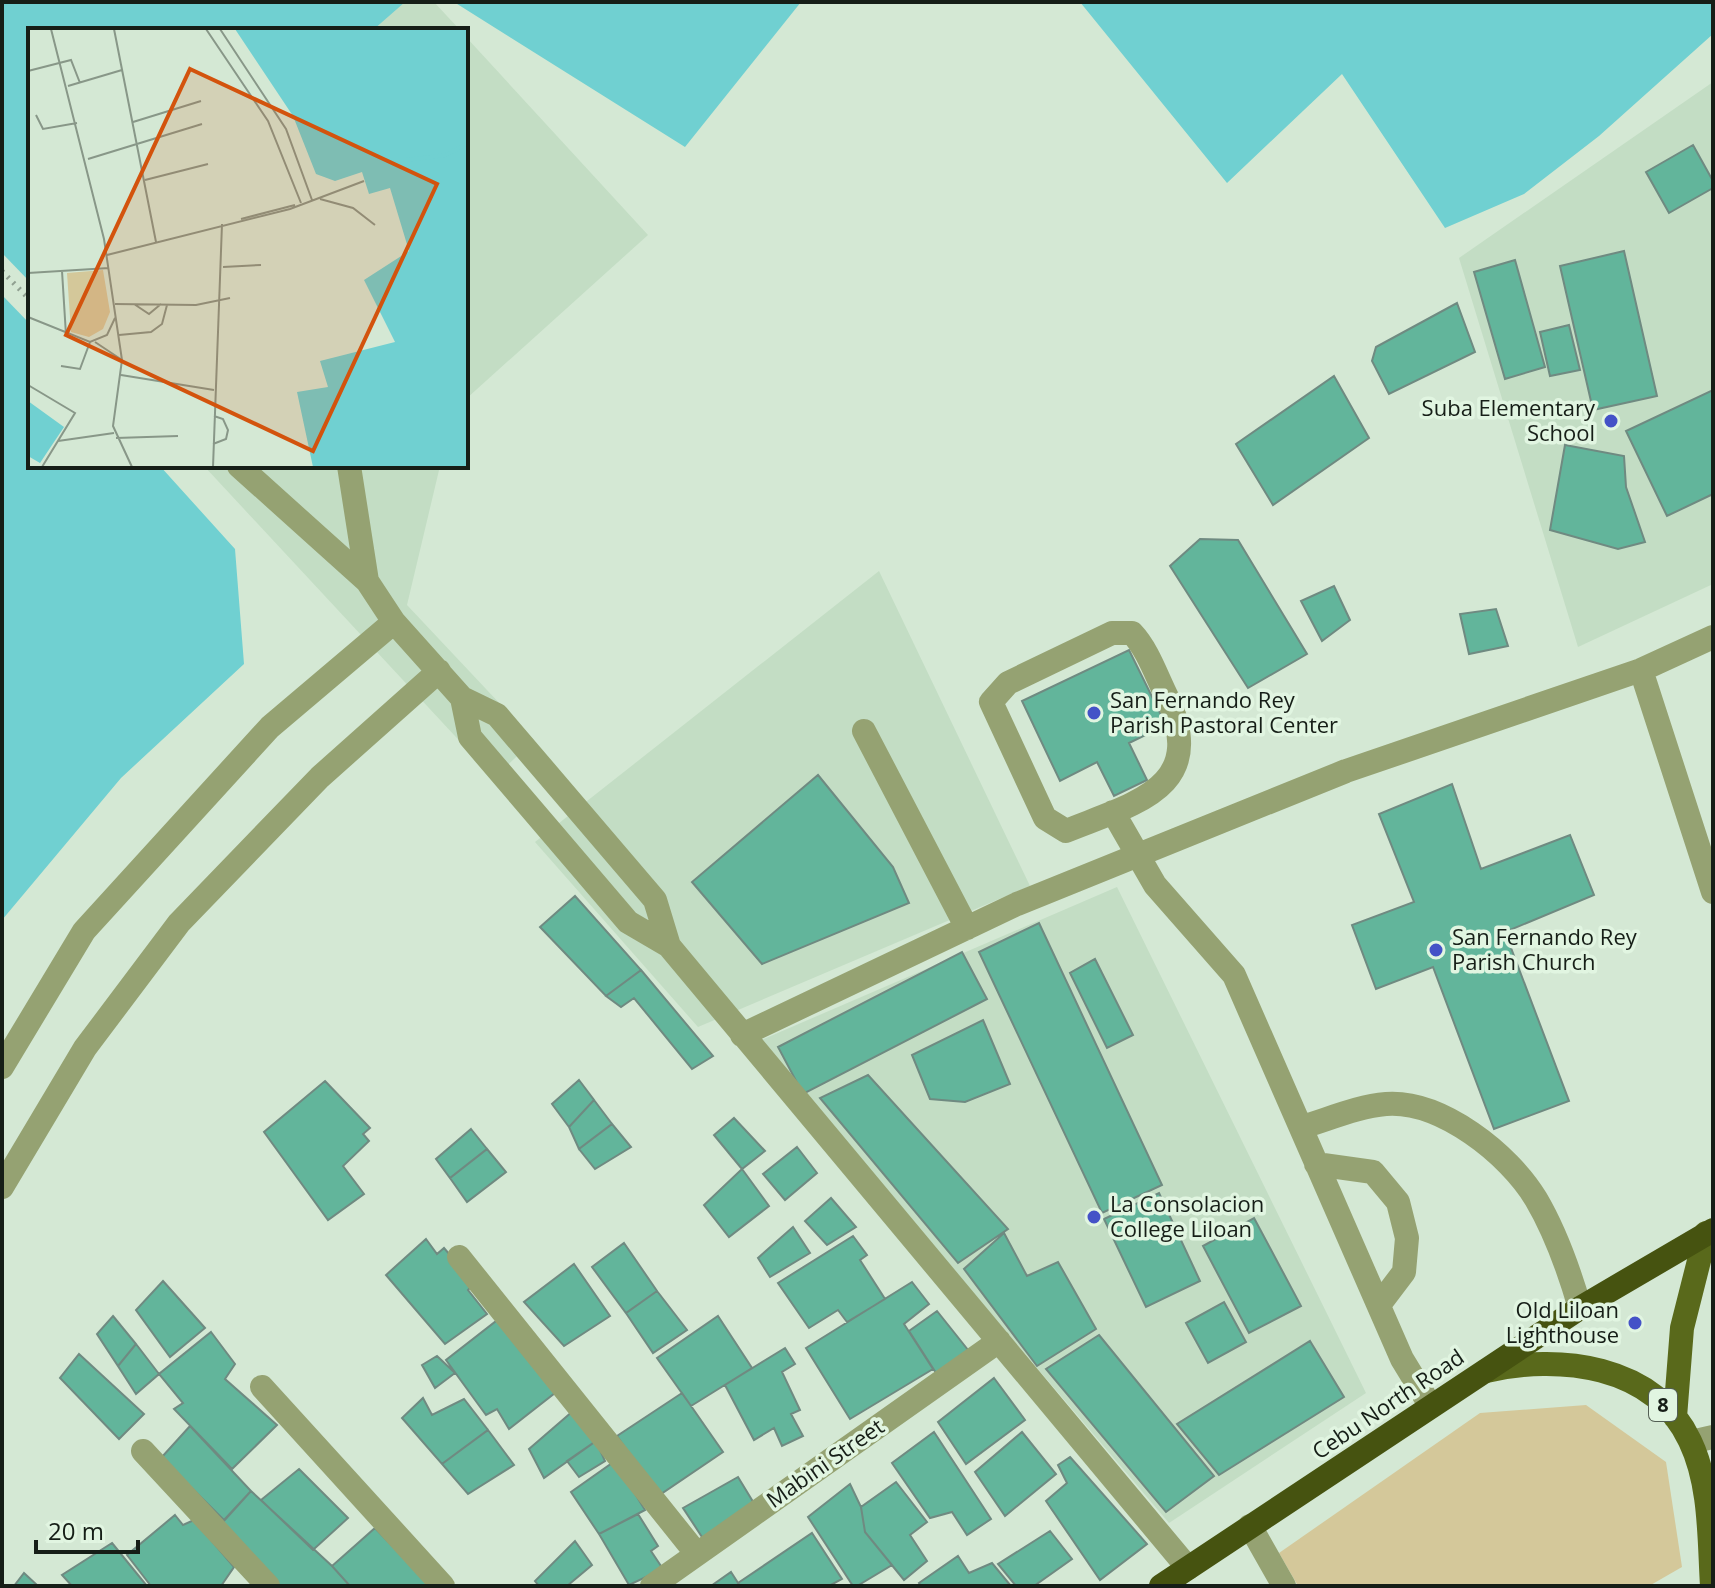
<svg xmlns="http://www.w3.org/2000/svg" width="1715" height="1588" font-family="'Open Sans',sans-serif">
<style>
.built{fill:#c3ddc4}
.green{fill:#d4c89a}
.water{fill:#70d0d1}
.pier{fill:#d4e8d4}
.building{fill:#62b59b;stroke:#6f8a81;stroke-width:2}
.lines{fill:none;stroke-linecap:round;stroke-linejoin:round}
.path{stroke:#90a091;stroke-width:5;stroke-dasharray:2 6;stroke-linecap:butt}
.minor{stroke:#95a272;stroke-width:24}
.major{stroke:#59691b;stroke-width:24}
.highway{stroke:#465310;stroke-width:24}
.poi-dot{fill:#4452c7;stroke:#e1f5e1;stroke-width:3}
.labels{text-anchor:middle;stroke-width:7;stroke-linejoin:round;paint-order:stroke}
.shield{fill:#e1f5e1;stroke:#535e54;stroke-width:2}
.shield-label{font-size:20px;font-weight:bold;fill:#161e17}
.poi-label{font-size:22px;fill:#161e17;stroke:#e1f5e1;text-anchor:start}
.street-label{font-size:22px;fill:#161e17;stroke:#e1f5e1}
.inset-river{fill:none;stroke:#70d0d1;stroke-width:4}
.inset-road{fill:none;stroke:#889788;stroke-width:2}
.view{fill:#d3530d;fill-opacity:0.15;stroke:#d3530d;stroke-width:4}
.inset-edge{fill:none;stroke:#161e17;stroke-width:4}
</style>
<rect width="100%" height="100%" fill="#d4e8d4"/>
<path class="built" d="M400,2H434L460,30H370Z
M466,37L648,235L466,399Z
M1713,82V584L1578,647L1459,258Z
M204,466H440L407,605L534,740L494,778Z
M879,571L1030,886L698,1027L535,842Z
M1117,887L1366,1393L1169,1523L759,1041Z"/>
<path class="green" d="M1586,1405L1666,1462L1682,1567L1649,1586H1298L1279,1553L1480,1413Z"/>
<path class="water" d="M2,2H405L373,30H30V466H160L235,549L244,664L121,778L2,920Z
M454,2H801L685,147Z
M1080,2H1713V34L1599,136L1524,194L1445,228L1342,74L1227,183Z"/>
<path class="pier" d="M2,253L30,282V324L2,295Z"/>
<path class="building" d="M1693,145L1713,181V188L1669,213L1646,172Z
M1624,251L1657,396L1593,410L1560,266Z
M1515,260L1545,367L1505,379L1474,272Z
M1457,303L1475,352L1389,394L1372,361L1376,347Z
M1569,325L1580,370L1550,376L1540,332Z
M1334,376L1369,438L1273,505L1236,444Z
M1713,390V494L1667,516L1626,431Z
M1565,445L1624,456L1626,487L1645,542L1618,549L1550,530Z
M1200,539L1238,540L1307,654L1248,688L1170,566Z
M1334,586L1350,620L1322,641L1301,601Z
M1496,609L1508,646L1469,654L1460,614Z
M1129,650L1166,725L1129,743L1147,780L1114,796L1097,762L1060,781L1022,701Z
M818,775L893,867L909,903L762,964L692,882Z
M1452,784L1481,869L1570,835L1594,895L1505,932L1569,1101L1494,1129L1433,967L1376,989L1352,925L1414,902L1379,814Z
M575,896L641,970L606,996L540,927Z
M1039,923L1162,1185L1102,1213L979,952Z
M962,952L987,999L803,1094L778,1047Z
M1095,959L1133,1035L1107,1048L1070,973Z
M641,970L713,1056L692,1069L634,998L621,1007L606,996Z
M983,1020L1010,1084L965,1102L930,1099L912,1055Z
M868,1075L1008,1229L958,1263L820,1098Z
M579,1080L594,1100L569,1127L552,1104Z
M325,1081L370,1128L363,1134L369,1141L343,1166L364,1194L328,1220L264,1132Z
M594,1100L612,1124L579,1149L569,1127Z
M734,1118L765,1151L742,1169L714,1135Z
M612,1124L631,1147L595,1169L579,1149Z
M471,1129L487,1149L450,1178L436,1159Z
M797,1147L817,1173L785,1200L763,1174Z
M487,1149L506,1172L467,1202L450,1178Z
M742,1169L769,1206L729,1237L704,1205Z
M1159,1193L1200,1281L1146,1307L1104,1219Z
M831,1198L856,1227L827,1245L805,1221Z
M1254,1218L1301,1306L1249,1333L1203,1246Z
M793,1227L810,1253L770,1277L758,1258Z
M1004,1233L1027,1276L1058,1262L1096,1329L1037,1366L964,1269Z
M853,1236L867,1255L860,1260L885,1299L847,1322L838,1310L809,1328L778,1283Z
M426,1239L437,1254L444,1248L474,1283L468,1290L487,1314L445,1344L386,1275Z
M624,1243L657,1291L626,1313L592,1267Z
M574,1264L610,1316L564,1346L524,1302Z
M163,1281L205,1328L170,1357L136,1310Z
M912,1282L929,1304L904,1324L933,1369L850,1419L806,1348Z
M657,1291L687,1330L653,1353L626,1313Z
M1224,1302L1246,1342L1208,1363L1186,1323Z
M937,1311L972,1355L938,1376L909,1331Z
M113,1316L136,1344L118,1366L97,1334Z
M718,1316L752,1368L691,1406L657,1358Z
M500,1318L560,1389L509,1429L497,1409L486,1415L446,1360Z
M211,1332L235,1364L225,1379L277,1425L232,1469L174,1409L183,1403L159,1374Z
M1099,1335L1214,1476L1166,1512L1046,1369Z
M1310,1341L1344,1397L1219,1475L1177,1424Z
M136,1344L159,1374L136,1394L118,1366Z
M785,1348L795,1364L782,1372L800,1410L791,1414L803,1436L782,1446L774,1428L754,1440L725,1385Z
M79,1354L144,1414L119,1439L60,1378Z
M437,1356L455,1373L435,1388L422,1365Z
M994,1378L1025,1420L966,1464L938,1422Z
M682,1393L723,1452L658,1496L617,1436Z
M423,1398L432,1415L464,1399L488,1430L442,1464L402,1418Z
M573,1411L596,1441L544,1478L529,1449Z
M190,1426L251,1491L224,1520L161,1458Z
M488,1430L514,1465L468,1494L442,1464Z
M934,1432L991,1519L967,1535L952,1512L930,1518L892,1463Z
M1022,1432L1056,1474L1005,1516L975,1472Z
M596,1441L605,1461L579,1477L567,1461Z
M1070,1457L1147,1544L1100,1580L1046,1501L1067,1483L1058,1465Z
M615,1461L645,1510L599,1534L571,1492Z
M299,1469L348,1518L313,1550L261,1500Z
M738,1477L755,1505L704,1540L683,1508Z
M896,1482L927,1522L910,1535L927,1561L904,1580L865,1532L861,1507Z
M850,1484L861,1507L865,1532L892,1565L857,1586H853L808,1517Z
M251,1491L332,1566L350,1586H279L222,1523Z
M638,1514L658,1546L651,1551L663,1569L629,1585L599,1534Z
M175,1515L183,1525L194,1520L234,1567L221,1586H151L127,1555Z
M375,1528L431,1586H350L332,1566Z
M1050,1531L1072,1559L1034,1586H1016L998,1564Z
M812,1533L842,1579L829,1586H740L738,1583Z
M575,1541L592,1565L567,1586H539L535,1581Z
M112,1543L147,1586H72L62,1575Z
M958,1556L969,1573L992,1563L1011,1586H921L919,1583Z
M731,1572L740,1586H711Z
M24,1573L38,1586H14Z"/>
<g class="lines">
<path class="path" d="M2,271L30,300"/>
<path class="minor" d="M239,466L367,581L394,622L462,698L497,715L655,900L669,946
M349,466L367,581
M1112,633H1132C1148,650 1156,675 1167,697C1209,788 1135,803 1066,831L1045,818L991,702L1008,683Z
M1641,670L1713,892
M462,698L470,737L628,922L669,946L1188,1568
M864,731L967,928
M1113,812L1155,885L1234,975L1402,1359L1430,1405
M742,1035L1017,904L1346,771L1641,670L1713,637
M2,1067L84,931L270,727L394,622
M1302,1127C1329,1119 1359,1106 1386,1104C1441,1100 1509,1154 1536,1199C1556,1233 1569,1270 1580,1308
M1316,1164L1373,1172L1398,1202L1407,1238L1404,1272L1379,1305
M2,1187L85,1048L179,923L320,777L439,671
M459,1257L696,1553
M262,1387L443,1586
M1691,1442L1713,1437
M143,1451L268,1586
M1250,1526L1284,1586
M652,1586L999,1341"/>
<path class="major" d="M1486,1371C1558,1354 1654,1364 1690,1441C1711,1485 1709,1538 1712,1586
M1675,1417L1682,1328L1706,1233"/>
<path class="highway" d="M1161,1586L1580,1308L1713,1230"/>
</g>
<g class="poi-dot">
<circle cx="1611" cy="421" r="8"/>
<circle cx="1094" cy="713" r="8"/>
<circle cx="1436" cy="950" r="8"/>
<circle cx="1094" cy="1217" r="8"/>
<circle cx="1635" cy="1323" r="8"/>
</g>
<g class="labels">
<rect class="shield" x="1649" y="1389" width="28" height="32" rx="6"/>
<g class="shield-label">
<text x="1663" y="1412">8</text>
</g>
<g class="poi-label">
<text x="1595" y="416" text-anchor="end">Suba Elementary<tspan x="1595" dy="25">School</tspan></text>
<text x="1110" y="708">San Fernando Rey<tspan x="1110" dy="25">Parish Pastoral Center</tspan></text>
<text x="1452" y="945">San Fernando Rey<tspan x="1452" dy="25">Parish Church</tspan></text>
<text x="1110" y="1212">La Consolacion<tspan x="1110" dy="25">College Liloan</tspan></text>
<text x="1619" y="1318" text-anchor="end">Old Liloan<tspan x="1619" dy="25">Lighthouse</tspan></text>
</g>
<g class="street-label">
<text transform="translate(1388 1404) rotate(-34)" y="8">Cebu North Road</text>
<text transform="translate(825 1463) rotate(-35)" y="8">Mabini Street</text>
</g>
</g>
<g transform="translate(28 28)">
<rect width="440" height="440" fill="#d4e8d4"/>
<path d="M75,242L82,284L75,301L61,309L43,304L39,245Z" fill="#d4c89a"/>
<path d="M207,1H440V439H285L269,364L300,359L292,333L367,314L336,252L381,223L362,160L341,166L334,144L307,153L288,146L265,88ZM0,373L36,399L12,435L0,428Z" fill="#70d0d1"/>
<path class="inset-river" d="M379,132L418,127L440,115"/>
<path class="inset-road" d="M23,1L76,211L94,332L85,398L104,439M86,1L128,214M178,1L240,93L273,175M192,1L258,101L284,172M0,43L43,32L52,55M40,58L94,42M8,87L15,101L49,95M105,94L173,73M60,131L174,96M117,152L180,136M292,171L325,180L347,197M213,191L267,177M79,227L262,181L336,153M195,239L233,237M34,243L38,307M0,245L81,240M87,276L168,277L202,270M106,276L121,286L133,276M0,289L62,314L79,307L87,290M91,307L123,304L134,296L139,277M67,314L94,332M33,338L52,341L62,314M93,347L186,362M0,357L47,385L14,439M88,410L150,408M30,413L86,405M185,416L198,411L200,402L195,391L186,388M185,439L194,196"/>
<path class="view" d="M162,41L409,156L285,423L38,307Z"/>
<rect width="440" height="440" class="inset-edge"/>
</g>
<rect width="1715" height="1588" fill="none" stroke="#161e17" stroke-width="8"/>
<path d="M36 1540v12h102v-12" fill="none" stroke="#161e17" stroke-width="4"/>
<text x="48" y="1540" font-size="24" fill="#161e17" stroke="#e1f5e1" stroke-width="6" paint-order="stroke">20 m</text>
</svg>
